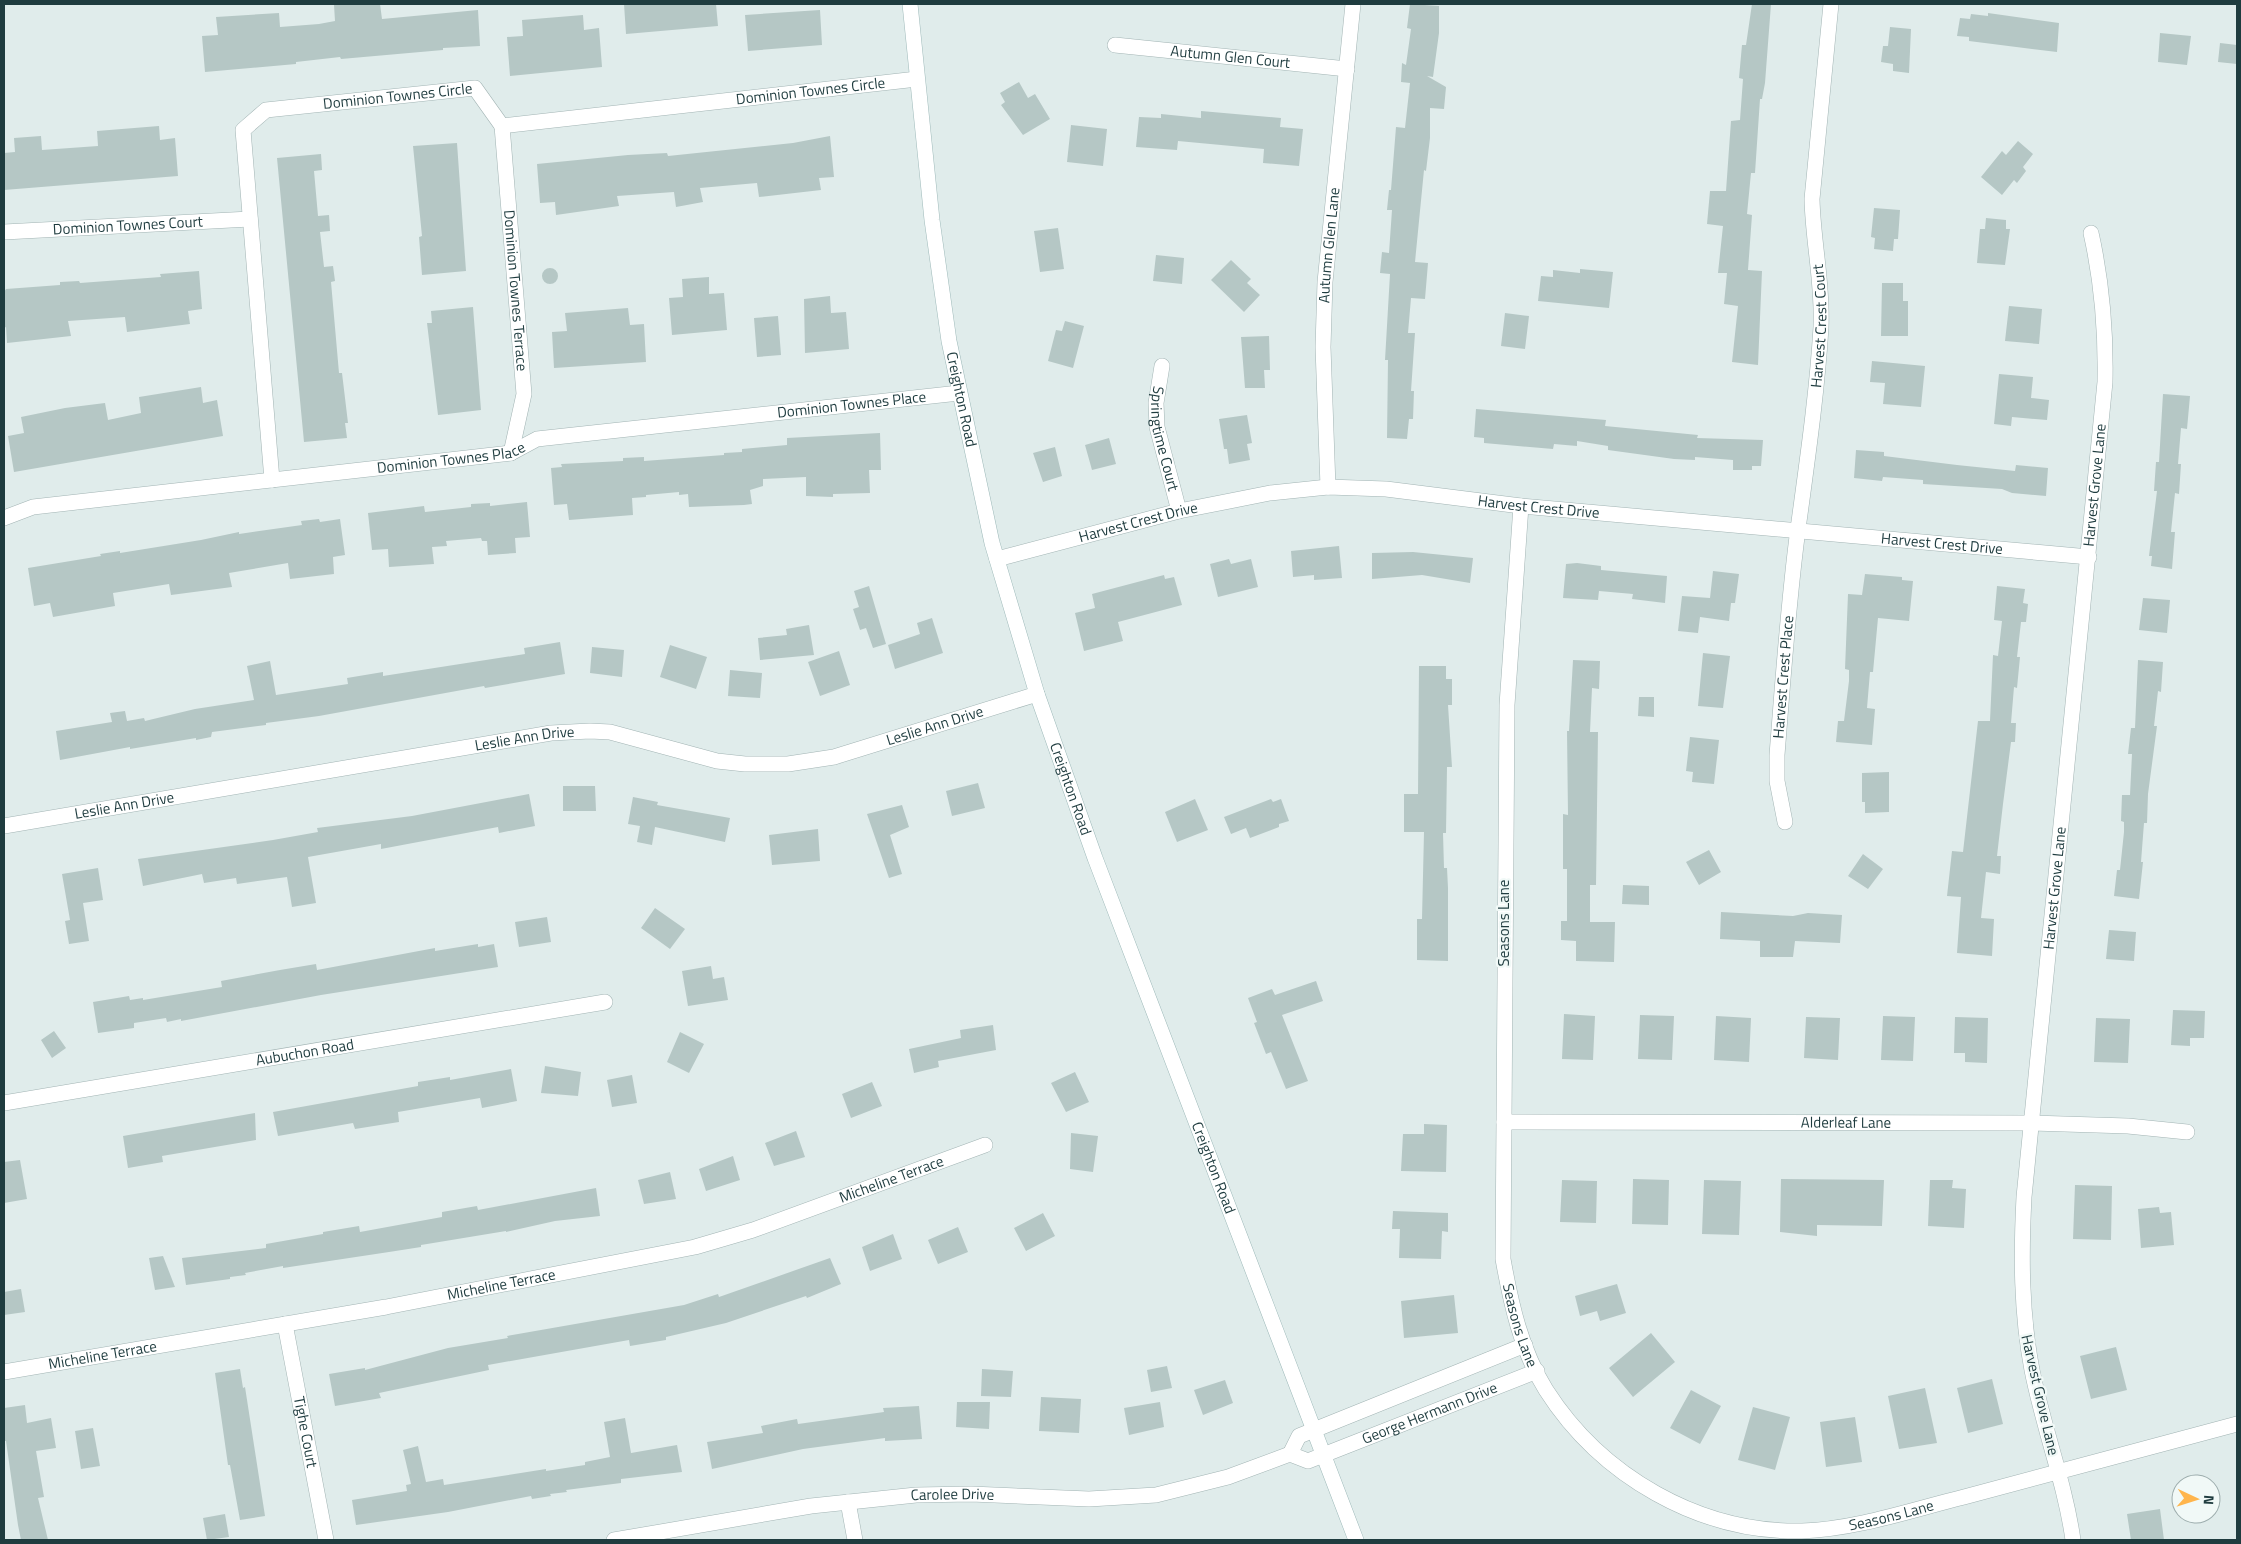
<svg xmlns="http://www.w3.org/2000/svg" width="2241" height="1544" font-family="'Titillium Web',sans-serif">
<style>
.building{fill:#b5c7c5}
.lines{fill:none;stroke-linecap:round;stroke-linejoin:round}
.street-casing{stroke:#a2b4b4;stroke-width:16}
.secondary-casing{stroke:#9db9b9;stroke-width:16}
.street{stroke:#fff;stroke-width:15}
.secondary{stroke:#fff;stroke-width:15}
.labels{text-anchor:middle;stroke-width:4.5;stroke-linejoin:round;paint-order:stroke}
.street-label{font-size:15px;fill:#1f3c3f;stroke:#f1f9f7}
</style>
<rect width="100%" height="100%" fill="#e0eceb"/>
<path class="building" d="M380,4L382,19L478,10L480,46L443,48V50L341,59L340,57L296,62V64L205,72L202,36L218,35L216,17L279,13L280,27L319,24L335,21L334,5Z
M624,4H716L718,26L626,34Z
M1410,4L1439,6V33L1433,77L1427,76L1446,87L1444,109L1430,108V138L1426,171L1424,170L1415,262L1428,263L1425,299L1411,298L1408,333H1415L1411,391H1414L1413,419H1409L1407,439L1387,438L1388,360H1385L1390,274L1380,273L1382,252L1389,253L1392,210H1387L1389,190H1391L1396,127L1405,128L1410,83L1401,82L1402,63L1406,65L1411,29L1407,28Z
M1752,4H1771L1765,83L1762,99H1760L1755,173H1751L1747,214L1752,215L1748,270L1762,271L1758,365L1732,362L1738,306L1724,304L1727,273H1718L1723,226L1707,224L1710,191H1726L1731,121L1740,120L1743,79L1739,78L1742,45H1746Z
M820,10L822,45L748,51L745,15Z
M1988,13L2059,23L2057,52L1969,41V37L1957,36L1960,18L1970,19L1971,14L1988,16Z
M583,15L584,30L599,28L602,67L510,76L507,37L523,36L522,20Z
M1890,27L1911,29L1909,73L1893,71V64L1881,62L1883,46H1888Z
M2160,33L2191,36L2187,65L2158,62Z
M2220,43L2237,45V64L2218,62Z
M1019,82L1028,98L1035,94L1050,119L1023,135L1001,105L1005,102L1000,93Z
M1201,111L1281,118L1280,127L1303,129L1299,166L1263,163L1264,149L1178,141L1177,150L1136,147L1139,117L1161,118V114L1201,118Z
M1071,125L1107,129L1103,166L1067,162Z
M159,126L160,140L175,138L178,176L4,190V153L15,152L14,138L41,136L42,150L98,146L97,131Z
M830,136L834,177L819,178L821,190L759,197L757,183L700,188L703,202L676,207L674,192L617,196L619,206L556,215L555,202L540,203L537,164L628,155L667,153L668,156L793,143Z
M2018,141L2033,154L2023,167L2026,171L2017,183L2014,180L2002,195L1981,177L2002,151L2006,155Z
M457,143L466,271L422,275L419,237L422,236L413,146Z
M321,154L322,170L314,171L318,216L329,215L330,231L320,232L324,267L333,266L335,281L331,282L339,373H342L348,423H345L347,438L304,442L277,158Z
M1874,208L1900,210L1898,239H1894L1893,251L1874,249L1875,238L1871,237Z
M1986,218L2006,220V229H2010L2005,265L1977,263L1980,229H1985Z
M1058,228L1064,269L1040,272L1034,231Z
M1156,255L1184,258L1182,284L1153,281Z
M1231,260L1251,279L1247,283L1260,295L1244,312L1211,280Z
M542 276a8 8 0 1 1 16 0a8 8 0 1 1-16 0Z
M1580,269L1613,272L1609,308L1538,301L1541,276L1553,277V270L1580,273Z
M199,271L202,309L188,311L190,324L127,332L125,317L68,321L71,336L7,343L6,327L4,328V292L6,289L60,285V282L79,281L80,283L161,277L160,274Z
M709,277V294L724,293L727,330L672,335L669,298L683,297L682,279Z
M1882,283H1903V301H1908V336H1881Z
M830,296L831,313L846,312L849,349L805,353L804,299Z
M2009,306L2042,309L2039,344L2005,341Z
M473,307L481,410L438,415L427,323H432L431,311Z
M628,308L630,325L644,324L646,362L554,368L552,332L567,331L565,313Z
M1505,313L1529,316L1525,349L1501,346Z
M778,316L781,355L757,357L754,318Z
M1065,321L1084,326L1073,368L1048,361L1056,330L1062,331Z
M1269,336L1270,370H1264L1265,388H1245L1241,337Z
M1872,361L1925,366L1921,407L1883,404L1885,383L1870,382Z
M1999,374L2033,377L2031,398L2049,400L2047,420L2012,417L2011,426L1994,424Z
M201,387L203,403L217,400L223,436L14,472L8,436L24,433L21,417L65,408L105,403L108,420L141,413L139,397Z
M2163,394L2190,396L2187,429L2181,428L2178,464H2181L2179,494L2175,493L2171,532H2175L2172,569L2151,566L2152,556H2149L2157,491H2154L2156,462H2159Z
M1476,409L1606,420L1605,426L1698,435L1697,438L1763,440L1761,466H1752V470H1733V460L1695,457V460L1674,459L1608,450V446L1577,441V446L1554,444L1553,449L1484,443V438L1474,437Z
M1247,415L1252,443L1247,444L1250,460L1229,464L1227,449H1224L1219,419Z
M880,433L881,470H869L870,493L833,494V497L806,496V477L763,479V486L750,490L752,504L744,505L689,507L688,494L679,495V492L646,495V497L632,498L633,515L569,520L567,504L554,505L551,468L562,467L561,464L623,461V458L644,457V461L724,455V453L742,452V449L787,445V438Z
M1109,438L1116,464L1092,470L1085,445Z
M1055,447L1062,476L1043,482L1033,453Z
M1856,450L1884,452V456L1957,465L2015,471L2016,465L2048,468L2046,496L2012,493L2002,489L1923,484V480L1883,477L1882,481L1854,478Z
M527,502L530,537L515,538L516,553L488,555L487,541H482L481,538L446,541L447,546L432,547L434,564L389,567L388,549L372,550L368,513L424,506L425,512L471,507V504L490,503V506Z
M319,519L320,522L340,519L345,555L333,557L334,574L290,579L288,563L229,573L232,587L171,595L169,584L113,593L115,606L53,617L50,603L34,606L28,568L101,556L100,554L120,551V553L201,540L239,532V534L302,525L301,521Z
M1339,546L1342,578L1314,580V575L1293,577L1291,551Z
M1413,552L1473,558L1470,583L1422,575L1372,579V553Z
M1229,559L1231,564L1251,559L1258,587L1218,597L1210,564Z
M1577,563L1601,566V570L1667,576L1665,603L1632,599L1633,594L1599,591L1598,600L1563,598L1566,564Z
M1713,571L1739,574L1735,603H1731L1729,621L1700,617L1698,633L1678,631L1682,596L1710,598Z
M1865,574L1902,577V580L1913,581L1909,621L1878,618L1873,672H1870L1867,708L1875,709L1872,745L1836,742L1838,721H1844L1849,681V670L1845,669L1848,594L1862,595Z
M1164,575L1165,579L1174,577L1182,605L1118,622L1123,641L1084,651L1075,613L1095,608L1092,594Z
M869,586L886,644L873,648L866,628L860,630L853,609L859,607L854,591Z
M1997,586L2025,589L2023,603L2028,604L2026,622H2021L2017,657H2020L2017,688L2014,687L2011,723H2016L2015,742H2011L2003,804L1997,856H2001L2000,874L1986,872L1981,918L1994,919L1992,956L1957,953L1961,897L1947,896L1952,851L1963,852L1978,721H1990L1993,655L1998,656L2002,621L1994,620Z
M2143,598L2170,600L2167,633L2139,630Z
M932,618L943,653L895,669L888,645L920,634L917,623Z
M809,625L814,655L760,660L758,638L787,635L786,629Z
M560,642L565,674L485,688L484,686L319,716L266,723V725L212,732L211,737L196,740V738L130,749V747L60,760L56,731L112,722L110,713L125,711L127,721L144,718L145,721L195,709L254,700L247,666L270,661L276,695L348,684L347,678L383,672V676L525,654L524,648Z
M670,645L707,657L696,689L660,677Z
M592,647L624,650L622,677L590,673Z
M839,651L850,685L820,696L808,662Z
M1703,653L1730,656L1723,708L1698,706Z
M1573,660L1600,661L1599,689L1592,688L1590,732H1598L1596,885H1590V922H1615L1614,962L1576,961V941L1561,940V921H1567V869H1563V814L1568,815L1567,731H1569Z
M2138,660L2163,662L2161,692L2158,691L2154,726H2157L2148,794L2147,823H2144L2141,862H2143L2139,899L2114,896L2117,870H2120L2124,832V822L2121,821L2122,795H2130L2132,754H2128L2131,728H2135Z
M1419,666H1446V679H1452V705H1448L1452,767H1447L1446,833H1443L1444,868H1447L1448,888V961L1417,960V919H1422L1424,832H1404V794H1418Z
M730,670L762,673L760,698L728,696Z
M1639,697H1654V717L1638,716Z
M1690,737L1719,740L1714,784L1692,782L1693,772L1686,771Z
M1889,772V812L1865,813V802H1862V773Z
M978,783L985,808L952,816L946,791Z
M563,786H595L596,811H563Z
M529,794L535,826L499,833L498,827L381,849V844L308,857L316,903L292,907L287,877L237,884L236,878L204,883L202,874L143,886L138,859L273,840L318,832L317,828L412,816Z
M633,797L658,802L657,805L730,818L725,842L655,827L652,845L637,842L640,826L628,824Z
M1195,799L1208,830L1177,842L1165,812Z
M1271,799L1273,802L1281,799L1289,821L1279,824V827L1250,838L1246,828L1231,834L1224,817Z
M902,805L909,827L890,835L902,874L889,878L867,814Z
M818,829L820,861L772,865L769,835Z
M1709,850L1721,872L1699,885L1686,862Z
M1863,854L1883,869L1868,889L1848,876Z
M98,868L103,900L83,903L89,941L69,944L65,921L70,920L62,874Z
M1623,885L1649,886V905L1622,904Z
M655,908L685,929L670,949L641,928Z
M1721,912L1793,916L1808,913L1842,915L1840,943L1795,941L1793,957H1760V941L1720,939Z
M547,917L551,942L519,947L515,922Z
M2109,930L2136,932L2134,961L2106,959Z
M478,944V947L494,944L498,967L321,995L181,1021V1019L167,1022L166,1018L134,1023V1028L98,1033L93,1002L129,996L130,1000L143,998V1000L222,987L221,981L280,970L316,964L317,970L435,948V951Z
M711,966L713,979L724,977L728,1000L688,1006L682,971Z
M1316,981L1323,1001L1282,1015L1308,1081L1286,1089L1271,1052L1266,1054L1254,1023L1257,1022L1248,998L1272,989L1275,995Z
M2173,1010L2205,1011L2204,1038H2190V1046L2171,1045Z
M1564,1014L1595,1016L1593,1060L1562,1059Z
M1640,1015L1674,1016L1672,1060L1638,1059Z
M1716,1016L1751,1018L1749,1062L1714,1060Z
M1883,1016L1915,1017L1913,1061L1881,1060Z
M1806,1017L1840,1018L1838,1060L1804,1058Z
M1955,1017L1988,1018L1987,1063L1965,1062V1053H1954Z
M2096,1018L2130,1019L2128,1063L2094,1062Z
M993,1025L996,1050L938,1061L939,1067L914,1073L909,1049L961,1038L960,1030Z
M54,1031L66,1048L52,1058L41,1040Z
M680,1032L704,1044L689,1073L667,1062Z
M545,1066L581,1072L578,1096L541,1093Z
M511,1069L517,1101L482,1108L480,1098L398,1112L399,1122L355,1129L353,1123L278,1136L273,1112L418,1086V1082L450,1077V1080Z
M1075,1072L1089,1102L1066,1112L1051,1083Z
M632,1075L637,1103L612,1107L607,1080Z
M872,1082L882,1106L851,1118L842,1094Z
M255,1113L256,1140L162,1156L163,1162L128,1168L123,1136Z
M1424,1124L1447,1125L1446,1172L1401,1171L1403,1134H1424Z
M796,1131L805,1157L774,1166L765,1143Z
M1071,1133L1098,1136L1093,1172L1070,1169Z
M733,1156L740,1180L706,1191L699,1169Z
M20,1160L27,1199L4,1203V1162Z
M670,1172L676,1199L644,1204L638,1180Z
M1633,1179L1669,1180L1668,1225L1632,1224Z
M1781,1179L1884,1180L1882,1226L1817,1225V1236L1780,1232Z
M1562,1180L1597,1181L1596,1223L1560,1222Z
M1704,1180L1741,1181L1739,1235L1702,1234Z
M1930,1180H1953L1952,1188L1966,1189L1964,1228L1928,1226Z
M2075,1185L2112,1186L2111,1240L2073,1239Z
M596,1188L600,1216L555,1221L506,1232V1231L421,1245V1247L389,1252L283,1268V1266L245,1273L246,1275L230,1277V1279L186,1285L182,1258L266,1248V1244L323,1234V1232L359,1226L360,1232L442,1217V1212L477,1206L478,1210Z
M2159,1207L2160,1213L2171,1212L2174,1245L2141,1248L2138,1209Z
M1393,1211L1448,1213V1232L1442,1231L1441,1259L1399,1258L1400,1229H1392Z
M1043,1213L1055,1236L1026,1251L1014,1228Z
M958,1227L968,1252L938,1264L928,1240Z
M893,1234L902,1259L870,1271L862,1247Z
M163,1256L175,1287L155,1290L149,1258Z
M830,1258L841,1284L807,1298L806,1296L726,1323L666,1337V1340L630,1346L629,1340L488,1365L489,1370L379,1393L381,1398L335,1406L329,1374L365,1368V1370L448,1348L508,1338L507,1336L684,1305L718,1294L719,1297Z
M1617,1284L1626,1313L1600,1321L1597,1311L1580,1316L1575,1296Z
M21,1289L25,1312L4,1315V1292Z
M1454,1295L1458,1333L1404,1338L1401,1301Z
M1651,1333L1675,1362L1633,1397L1609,1368Z
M2116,1347L2127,1390L2091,1399L2080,1356Z
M1167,1366L1172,1388L1151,1392L1147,1370Z
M240,1369L243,1388L245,1387L265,1516L240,1520L230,1465H228L215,1373Z
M982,1369L1013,1371L1011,1397L981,1396Z
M1992,1379L2003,1424L1968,1433L1957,1388Z
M1225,1380L1233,1403L1203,1415L1194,1390Z
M1925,1388L1937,1443L1899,1449L1888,1396Z
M1691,1390L1721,1406L1700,1444L1670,1428Z
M1041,1397L1081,1399L1079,1433L1039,1431Z
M957,1402H990L989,1429L956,1427Z
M1160,1402L1164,1427L1129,1435L1124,1408Z
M25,1405L27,1423L51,1418L56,1448L36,1451L44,1497L38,1498L48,1540H21L18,1525L6,1441H4V1408Z
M919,1406L922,1439L885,1441V1438L803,1449L712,1469L707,1442L763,1433L761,1426L797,1419L798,1424L884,1412L883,1408Z
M1753,1407L1790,1417L1775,1470L1738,1460Z
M1855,1417L1862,1462L1826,1467L1820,1422Z
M625,1418L631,1453L677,1445L682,1472L621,1479V1483L566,1490L567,1492L550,1494L551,1496L532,1499L531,1496L448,1512L356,1525L352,1500L407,1491L406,1485L411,1484L403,1450L418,1446L426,1482L443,1479L444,1485L546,1469V1471L585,1465V1462L610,1457L604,1422Z
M93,1428L100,1466L81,1469L75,1431Z
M2160,1509L2164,1540H2131L2127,1514Z
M225,1514L229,1537L207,1540L203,1518Z"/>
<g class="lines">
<defs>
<g id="street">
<path id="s1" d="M1115,45L1347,69"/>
<path id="s2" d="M502,126L524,394L511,453"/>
<path id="s3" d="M4,232L250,219"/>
<path id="s4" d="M1162,366L1156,403L1157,427L1179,511"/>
<path id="s5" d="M272,480L243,130L266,110L475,88L502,126L917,79"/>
<path id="s6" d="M1328,487L1323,347L1325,282L1353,4"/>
<path id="s7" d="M1521,506L1507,705L1503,1259C1511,1304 1521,1350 1546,1390C1601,1476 1699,1533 1802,1531C1857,1529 1911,1510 1964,1497C2055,1473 2146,1448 2237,1424"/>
<path id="s8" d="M4,518L33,507L511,453L537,439L959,393"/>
<path id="s9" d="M997,559L1179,511L1270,493L1328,487L1386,489L1521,506L2089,557"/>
<path id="s10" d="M1785,822L1777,781V755C1783,680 1788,604 1798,529C1807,462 1817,394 1821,327C1823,284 1813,242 1812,199L1831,4"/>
<path id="s11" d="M4,826L551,733L590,731L610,732L717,761L745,764H788L834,757L1037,694"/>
<path id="s12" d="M4,1103L605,1002"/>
<path id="s13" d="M1504,1122L2031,1123L2128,1126L2187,1132"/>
<path id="s14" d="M285,1324L326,1540"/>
<path id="s15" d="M4,1372L386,1307L695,1247L753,1230L985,1145"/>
<path d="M1290,1454L1299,1436L1525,1345"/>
<path d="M848,1502L855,1540"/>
<path id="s16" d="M614,1540L811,1506L916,1495L971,1494L1089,1499L1156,1495L1228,1477L1290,1454L1308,1461L1537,1371"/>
<path id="s17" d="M2073,1540C2065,1483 2043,1427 2032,1370C2021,1312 2021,1255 2024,1197L2105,382C2106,331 2102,282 2091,233"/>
</g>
<g id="secondary">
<path id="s18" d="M910,4L932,220L949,341L992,543L1037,694L1095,858L1356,1540"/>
</g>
</defs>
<use href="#street" class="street-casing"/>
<use href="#secondary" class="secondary-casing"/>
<use href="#street" class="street"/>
<use href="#secondary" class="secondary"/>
</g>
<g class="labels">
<g class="street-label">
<text dy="5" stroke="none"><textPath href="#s1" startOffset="116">Autumn Glen Court</textPath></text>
<text dy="5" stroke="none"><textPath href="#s5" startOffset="949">Dominion Townes Circle</textPath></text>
<text dy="5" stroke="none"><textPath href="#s5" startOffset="514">Dominion Townes Circle</textPath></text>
<text dy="5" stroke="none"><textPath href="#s3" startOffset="124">Dominion Townes Court</textPath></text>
<text dy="5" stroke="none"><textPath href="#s6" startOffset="242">Autumn Glen Lane</textPath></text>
<text dy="5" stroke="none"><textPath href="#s2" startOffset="165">Dominion Townes Terrace</textPath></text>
<text dy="5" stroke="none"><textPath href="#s10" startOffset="499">Harvest Crest Court</textPath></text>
<text dy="5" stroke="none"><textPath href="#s18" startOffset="399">Creighton Road</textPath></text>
<text dy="5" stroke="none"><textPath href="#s8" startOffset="858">Dominion Townes Place</textPath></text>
<text dy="5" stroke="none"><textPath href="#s4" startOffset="74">Springtime Court</textPath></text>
<text dy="5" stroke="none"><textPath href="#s8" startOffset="452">Dominion Townes Place</textPath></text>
<text dy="5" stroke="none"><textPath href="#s17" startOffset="1064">Harvest Grove Lane</textPath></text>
<text dy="5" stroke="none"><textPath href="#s9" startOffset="551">Harvest Crest Drive</textPath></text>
<text dy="5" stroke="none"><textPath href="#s9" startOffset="146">Harvest Crest Drive</textPath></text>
<text dy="5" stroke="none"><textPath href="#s9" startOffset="956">Harvest Crest Drive</textPath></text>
<text dy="5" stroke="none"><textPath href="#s10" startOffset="146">Harvest Crest Place</textPath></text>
<text dy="5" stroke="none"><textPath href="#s11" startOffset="948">Leslie Ann Drive</textPath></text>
<text dy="5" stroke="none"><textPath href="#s11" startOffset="528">Leslie Ann Drive</textPath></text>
<text dy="5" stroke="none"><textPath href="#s18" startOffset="804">Creighton Road</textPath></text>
<text dy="5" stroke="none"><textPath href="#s11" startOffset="122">Leslie Ann Drive</textPath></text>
<text dy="5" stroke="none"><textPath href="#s17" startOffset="659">Harvest Grove Lane</textPath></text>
<text transform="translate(1504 923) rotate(-90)" y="5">Seasons Lane</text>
<text dy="5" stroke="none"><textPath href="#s12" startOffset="305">Aubuchon Road</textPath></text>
<text dy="5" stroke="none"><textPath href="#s13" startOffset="342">Alderleaf Lane</textPath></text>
<text dy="5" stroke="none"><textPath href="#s18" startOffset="1209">Creighton Road</textPath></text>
<text dy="5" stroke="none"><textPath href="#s15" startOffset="910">Micheline Terrace</textPath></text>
<text dy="5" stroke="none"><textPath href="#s15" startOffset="505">Micheline Terrace</textPath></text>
<text dy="5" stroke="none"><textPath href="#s7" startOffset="822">Seasons Lane</textPath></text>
<text dy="5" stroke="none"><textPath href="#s15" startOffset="100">Micheline Terrace</textPath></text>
<text transform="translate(2040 1395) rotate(77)" y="5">Harvest Grove Lane</text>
<text dy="5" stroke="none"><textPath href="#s16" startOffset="836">George Hermann Drive</textPath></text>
<text dy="5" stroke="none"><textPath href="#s14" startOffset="110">Tighe Court</textPath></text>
<text dy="5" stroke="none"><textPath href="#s16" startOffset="342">Carolee Drive</textPath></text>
<text dy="5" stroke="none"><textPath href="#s7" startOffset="1288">Seasons Lane</textPath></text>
</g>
</g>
<rect width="2241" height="1544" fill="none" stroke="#1f3c3f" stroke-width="10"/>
<g transform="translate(2196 1499) rotate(94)"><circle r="24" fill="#f1f9f7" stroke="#9dadad"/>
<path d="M0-4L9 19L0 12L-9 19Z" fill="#ffb54c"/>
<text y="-8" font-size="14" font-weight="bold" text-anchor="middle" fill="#1f3c3f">N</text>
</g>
</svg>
